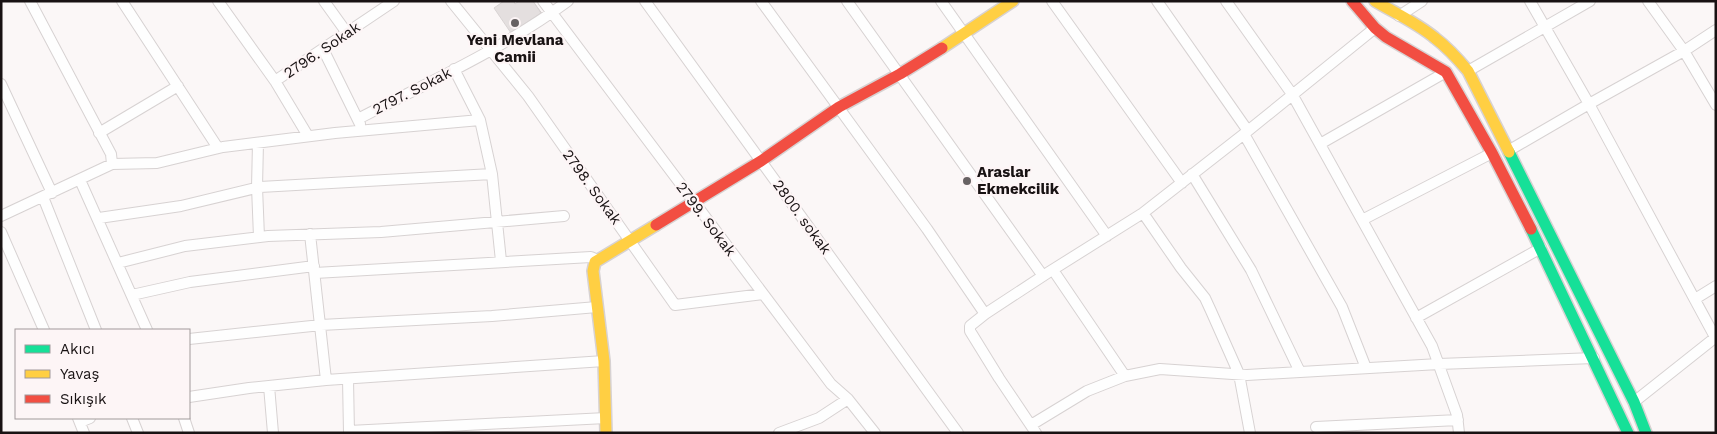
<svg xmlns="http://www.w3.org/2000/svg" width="1717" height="434" font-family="'Work Sans',sans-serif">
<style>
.shadow{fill:#0003}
.building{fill:#e4dfdf;stroke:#d8d3d3}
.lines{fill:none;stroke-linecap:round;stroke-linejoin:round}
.street-casing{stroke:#d7d2d2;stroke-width:12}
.fast-casing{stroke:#d7d2d2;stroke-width:14}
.slow-casing{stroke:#d7d2d2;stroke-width:14}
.jam-casing{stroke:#d7d2d2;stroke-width:14}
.street{stroke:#fefefe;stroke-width:10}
.fast{stroke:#16e098;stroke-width:11}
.slow{stroke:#ffcf43;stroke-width:11}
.jam{stroke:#f24e42;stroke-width:11}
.poi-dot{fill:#676263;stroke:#fdf5f6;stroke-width:2}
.labels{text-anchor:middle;stroke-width:4.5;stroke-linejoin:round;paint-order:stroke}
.poi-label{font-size:15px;font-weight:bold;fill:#181213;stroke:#fdf5f6}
.street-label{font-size:15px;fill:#181213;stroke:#fdf5f6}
</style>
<rect width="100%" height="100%" fill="#fbf7f7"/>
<path class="shadow" d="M513,1L516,5L533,1L548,21L520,41L512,33Z"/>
<path class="building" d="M504,1H514L515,4L519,1H533L541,13L511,33L494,8Z"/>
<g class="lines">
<defs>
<path id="street" d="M30,1L111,154L112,164
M122,1L218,148
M218,1L275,81L308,136
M324,1L347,33
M451,1L528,96L675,305L763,294
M543,1L831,384L848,399L875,433
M645,1L958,433
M761,1L927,229L985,314
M847,1L1043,276
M941,1L1107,236
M1052,1L1182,183
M1157,1L1248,131
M1226,1L1292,94L1432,346L1457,415L1459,433
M1530,1L1589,104L1715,337
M1648,1L1684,51L1716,105
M1399,16L1422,1
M323,49L360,124
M454,69L480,120L492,174L501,261
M1468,71L1590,1
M275,81L394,1
M1,84L52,193
M358,119C429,82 503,49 568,1
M99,133L178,86
M1244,134L1342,307L1366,368
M258,143L257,187L259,237
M1320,144L1446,72
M1508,151L1589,104L1684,51L1716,30
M1192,174L1251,270L1300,372
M80,180L147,330
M43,197L96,330
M1143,213L1181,268L1205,298L1211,311L1239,374L1250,433
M1,216L112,164L157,163L223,147L335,133L480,120
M99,218L181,206L260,187L492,174
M1362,220L1492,153
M1,232L44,330
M310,234L326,380
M118,263L185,246L268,236L381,232L564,216
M1053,270L1125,376
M315,273L591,257L598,260
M132,295L190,282L314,266
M1695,299L1716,286
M1416,318L1541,248
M189,339L321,325L492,316L597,307
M348,379L349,433
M269,386L273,433
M189,397L249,388L326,380L604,361
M1634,402L1716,337
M78,418L84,433
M132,418L138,433
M184,418L189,433
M80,422L90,418
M1031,425L1087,391L1125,376L1160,369L1247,375L1439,364L1594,358
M1316,427L1458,420
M349,431L606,418
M779,433L819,418L848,399
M1036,433L999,378L970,331V326L985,314L1049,272L1143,213L1244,134L1375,28"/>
<path id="fast" d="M1509,152L1634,402L1646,433
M1531,229L1628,433"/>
<path id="slow" d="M1375,1C1395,13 1417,23 1435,38C1447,47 1458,59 1468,71L1509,152
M942,48L1013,1
M606,433L604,361L593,271L595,262L656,225"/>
<path id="jam" d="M1352,1L1375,28L1386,37L1446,72L1492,153L1531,229
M656,225L761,161L839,107L900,74L942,48"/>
</defs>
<use href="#street" class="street-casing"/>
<use href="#fast" class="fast-casing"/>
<use href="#slow" class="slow-casing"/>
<use href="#jam" class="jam-casing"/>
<use href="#street" class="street"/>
<use href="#fast" class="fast"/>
<use href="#slow" class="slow"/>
<use href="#jam" class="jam"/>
</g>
<g class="poi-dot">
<circle cx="515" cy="23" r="5"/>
<circle cx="967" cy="181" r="5"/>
</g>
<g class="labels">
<g class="poi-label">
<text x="515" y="45">Yeni Mevlana<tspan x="515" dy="17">Camii</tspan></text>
<text x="977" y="177" text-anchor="start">Araslar<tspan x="977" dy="17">Ekmekcilik</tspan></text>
</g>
<g class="street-label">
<text transform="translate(322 50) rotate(-34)" y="5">2796. Sokak</text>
<text transform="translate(412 91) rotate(-27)" y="5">2797. Sokak</text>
<text transform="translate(592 187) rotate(54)" y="5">2798. Sokak</text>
<text transform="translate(802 217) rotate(54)" y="5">2800. sokak</text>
<text transform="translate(706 219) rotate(53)" y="5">2799. Sokak</text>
</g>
</g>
<rect width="1717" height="434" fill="none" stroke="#181213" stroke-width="5"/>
<rect x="15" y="329" width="175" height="90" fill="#fdf5f6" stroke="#a19a9b"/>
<rect x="25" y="345" width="25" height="8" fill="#16e098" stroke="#a19a9b"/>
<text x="60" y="354" font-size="15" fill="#181213">Akıcı</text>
<rect x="25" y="370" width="25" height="8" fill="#ffcf43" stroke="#a19a9b"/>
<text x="60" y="379" font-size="15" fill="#181213">Yavaş</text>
<rect x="25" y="395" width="25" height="8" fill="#f24e42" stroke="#a19a9b"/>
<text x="60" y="404" font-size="15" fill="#181213">Sıkışık</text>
</svg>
